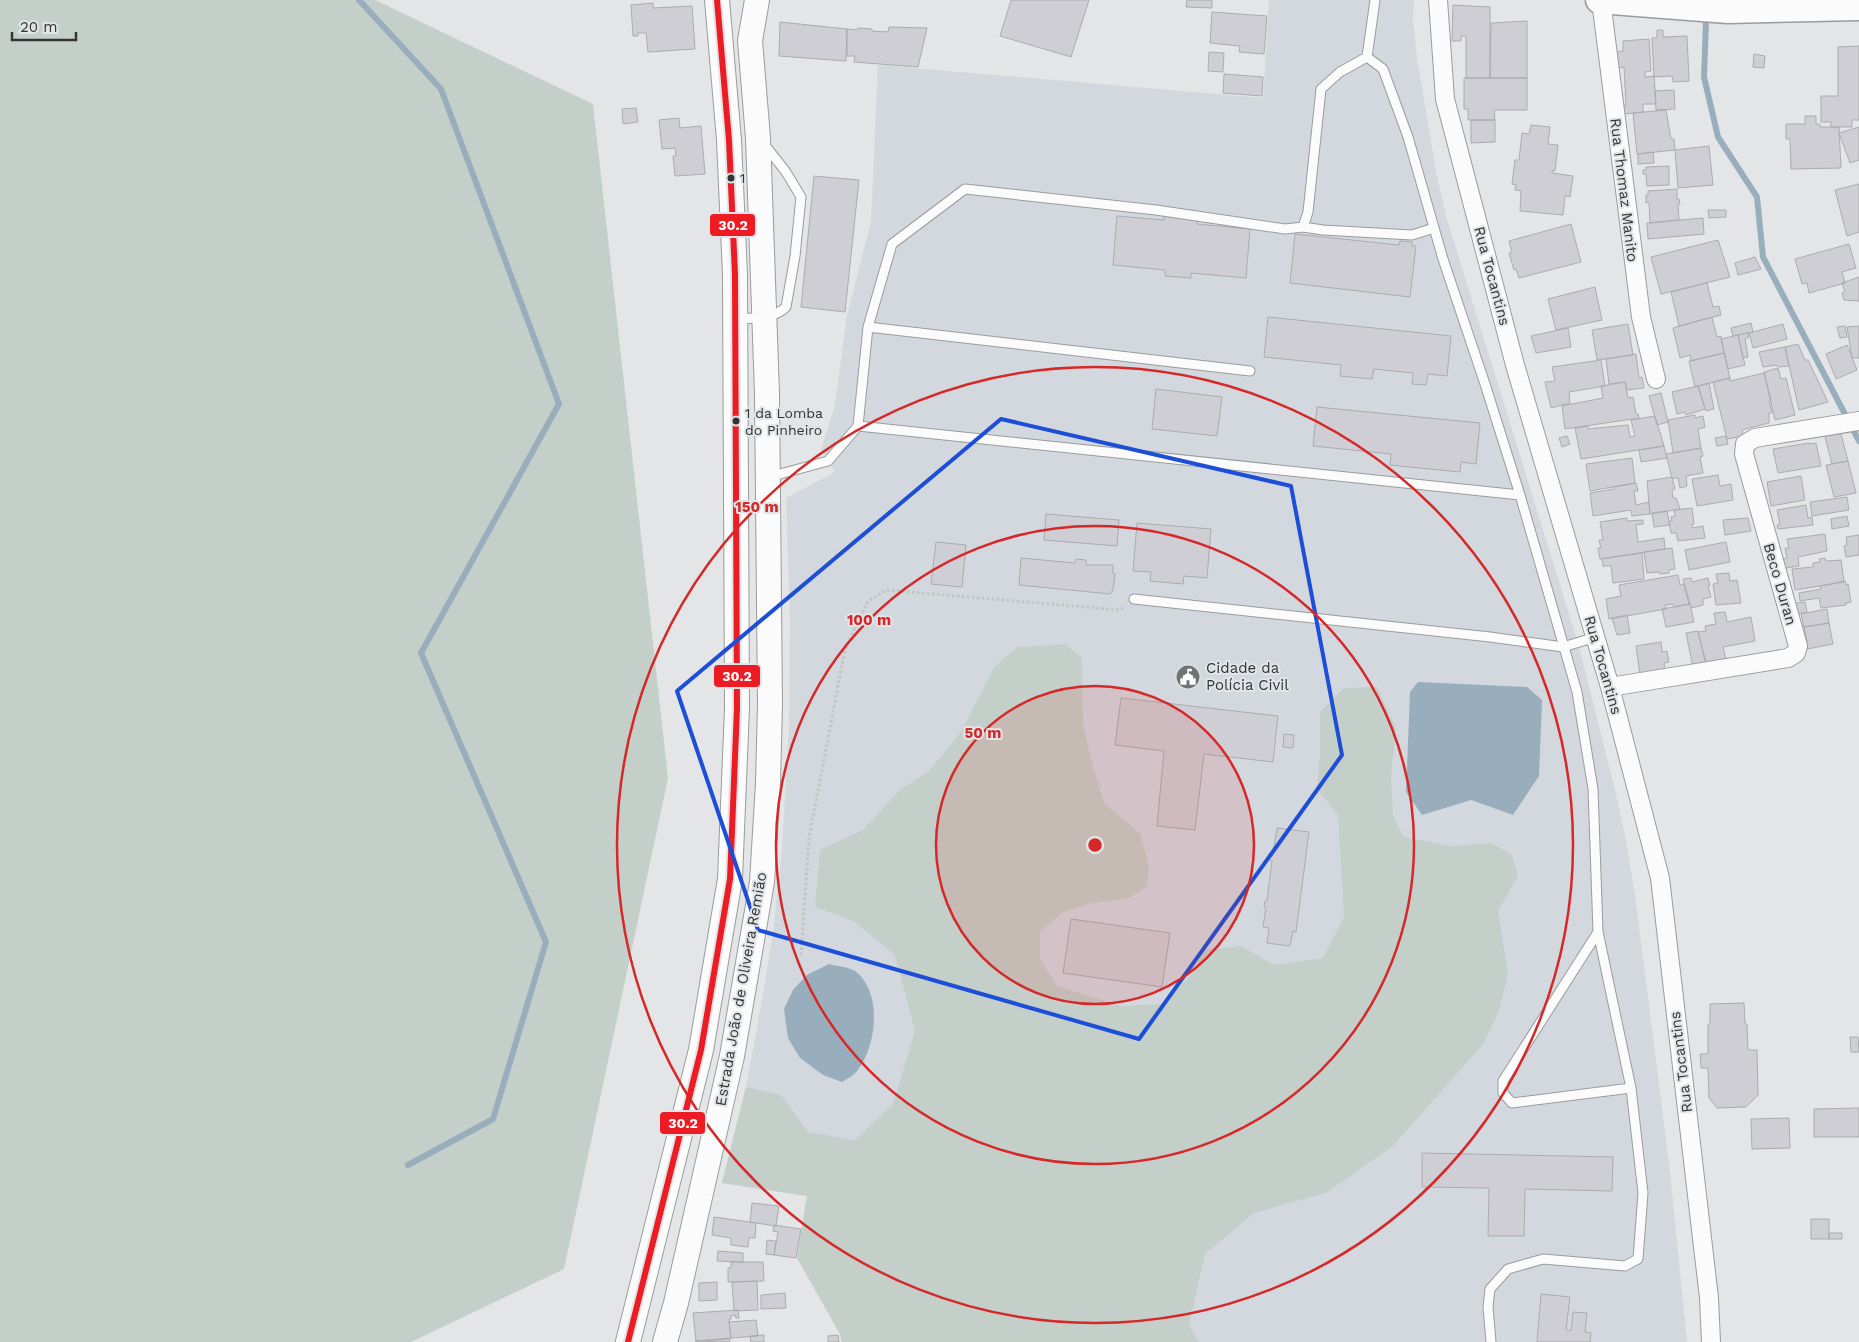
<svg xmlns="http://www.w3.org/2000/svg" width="1859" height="1342" font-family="'Work Sans',sans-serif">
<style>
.built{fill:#d3d8de}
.green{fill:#c4cfc9}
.water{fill:#99aebc}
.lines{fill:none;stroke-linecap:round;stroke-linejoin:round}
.stream{stroke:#99aebc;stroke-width:6}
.building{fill:#cfced4;stroke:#abacae}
.lane-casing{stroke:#9a9b9d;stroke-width:11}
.street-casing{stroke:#9a9b9d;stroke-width:20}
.secondary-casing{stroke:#9a9b9d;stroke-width:26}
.primary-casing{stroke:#9a9b9d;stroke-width:29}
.path{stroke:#c3c4c4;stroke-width:3;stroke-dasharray:2.5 2.5;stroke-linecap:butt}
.lane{stroke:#fbfbfb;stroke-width:9}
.street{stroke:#fbfbfb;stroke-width:18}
.secondary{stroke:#fbfbfb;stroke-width:24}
.primary{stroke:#fbfbfb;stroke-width:26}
.bus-1-casing{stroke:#e2e5e8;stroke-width:10}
.bus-1{stroke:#ed1c24;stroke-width:6}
.marked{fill:none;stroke:#1d4ed8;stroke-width:4;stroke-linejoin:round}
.ring{fill:none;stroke:#d62828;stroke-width:2.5}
.bus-dot{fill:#333436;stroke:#e2e5e8;stroke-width:2}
.labels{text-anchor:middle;stroke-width:4;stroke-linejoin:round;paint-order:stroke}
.bus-label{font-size:14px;fill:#333436;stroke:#e2e5e8;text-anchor:start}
.street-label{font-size:15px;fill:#333436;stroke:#e2e5e8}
.poi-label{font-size:15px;fill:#333436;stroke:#e2e5e8;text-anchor:start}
.centre{fill:#d62828;stroke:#e2e5e8;stroke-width:2.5}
.ring-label{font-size:15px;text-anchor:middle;font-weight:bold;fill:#d62828;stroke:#e2e5e8;stroke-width:4;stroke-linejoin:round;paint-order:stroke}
.line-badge{stroke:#e2e5e8;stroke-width:2}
.badge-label{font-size:14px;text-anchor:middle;font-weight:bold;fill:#fff}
</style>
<rect width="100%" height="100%" fill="#e3e5e7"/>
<path class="built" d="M1269,0H1414L1413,20L1417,58L1436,171L1446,216L1578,643L1615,790L1625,836L1635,895L1669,1163L1687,1342H842L840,1334L797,1258L807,1196L722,1183L746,1087L764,990L773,933L782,850L789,724L790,621L786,498L835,472L821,450L835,405L847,315L871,222L878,65L1263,98Z"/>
<path class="green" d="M0,0H375L593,104L668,778L564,1269L411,1342H0Z
M1065,644L1082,658L1083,724L1093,766L1104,803L1140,833L1149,866L1147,886L1129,898L1092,903L1063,912L1040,932V959L1057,986L1121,1006L1161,1004L1193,973L1203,950L1241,946L1274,965L1323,958L1344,917L1338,815L1317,789L1320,753V712L1344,688L1377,687L1396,728L1391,776L1393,816L1404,837L1450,846L1491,843L1512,855L1518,876L1498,911L1508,974L1499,1010L1484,1043L1393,1146L1326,1193L1254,1213L1205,1254L1189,1325L1199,1342H842L840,1334L797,1258L807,1196L722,1183L746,1087L781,1095L808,1132L855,1140L893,1104L915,1031L895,955L853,921L815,907L820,850L863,830L900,790L929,771L961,732L994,667L1017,647Z"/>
<path class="water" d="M1418,682L1527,687L1542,700L1539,776L1513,815L1471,800L1422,815L1406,792L1410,692Z
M829,964C837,966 848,967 855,971C883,992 877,1046 857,1071C854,1075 847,1079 842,1082L823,1075L800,1058L788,1038L784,1009L793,990L807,975Z"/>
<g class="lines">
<path class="stream" d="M359,0L441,89L559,404L421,653L546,942L493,1119L408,1165
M1706,21L1704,77L1718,137L1757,197L1763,257L1859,441"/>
</g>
<path class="building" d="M1011,0H1089L1071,57L1000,36Z
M1187,0H1212V8L1186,7Z
M653,3V8L692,6L695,49L648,52L646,33H638V36H633L631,5Z
M1453,5L1490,7V78H1466V36H1461V41H1452Z
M1212,12L1267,16L1264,54L1239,52L1240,46L1210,43Z
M1527,21V78H1490L1491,23Z
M780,22L847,29L846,61L779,56Z
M889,27L927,28L918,67L854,62L855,56H847V29L857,30L858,28L872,29V31L888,32Z
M1657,30H1663V37L1687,36L1689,81L1673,82L1672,76L1654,77L1652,38H1657Z
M1649,39L1651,71L1645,72V77L1654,76L1656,104H1643V112L1624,114L1623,105H1626L1624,67L1617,68L1615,52L1623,51V41Z
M1859,46V120H1852V127H1831V122H1821V96H1838V47Z
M1209,52L1224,53L1223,72L1208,71Z
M1754,54L1765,56L1764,68L1753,67Z
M1224,74L1263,77L1262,96L1223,93Z
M1464,78H1527V110H1494L1495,120H1468V109H1464Z
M1674,90L1675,109L1656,110L1655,91Z
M636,108L638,122L623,124L622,109Z
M1666,110L1671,139H1674L1675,150L1637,154L1633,113Z
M1805,116H1816V124H1820V127H1839L1841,168L1791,169L1790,139H1786V124H1805Z
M679,118L680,128L701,126L705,174L675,176L673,156H676L675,148L662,149L659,120Z
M1471,120H1495V142L1471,143Z
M1531,125L1550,127L1548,144L1558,145L1555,171H1552V173L1573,176L1570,197L1565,196L1563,215L1520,211L1521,191L1515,190L1516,185L1512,184L1515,160H1519L1522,133L1529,134Z
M1859,127V160L1850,163L1839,133Z
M1709,146L1713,185L1678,188L1675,150Z
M1653,152L1654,163L1638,164V154Z
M1669,166V185L1647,186L1646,174H1643V170H1646V167Z
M814,176L859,180L845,312L801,307Z
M1859,184V232L1847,236L1835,190Z
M1677,189V199H1679L1680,204H1678L1679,220L1650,223L1649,202L1646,203V195H1648V191Z
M1708,210H1726V217L1709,218Z
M1117,216L1164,220V216L1197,220V224L1250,229L1246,278L1191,273V278L1165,276V270L1113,265Z
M1703,218L1704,234L1648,239L1647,223Z
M1571,224L1581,262L1519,278L1516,269L1514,270L1509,253H1512L1509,241Z
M1295,234L1399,245L1400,241L1412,242V246H1416L1410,297L1290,283Z
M1718,240L1730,277L1661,294L1651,257Z
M1849,244L1856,268L1842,272L1845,283L1809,293L1807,283L1802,284L1795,259Z
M1755,257L1761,269L1738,275L1735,263Z
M1859,277V301L1844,300L1842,293L1845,292L1842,283Z
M1707,283L1713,307L1719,306L1721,315L1679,326L1671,292Z
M1595,287L1602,320L1556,330L1548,299Z
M1268,317L1451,336L1447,376L1428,374L1426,385L1412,384L1413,373L1374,369L1372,379L1340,376L1341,365L1264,357Z
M1712,317L1717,337L1721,336L1724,353L1691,361L1690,355L1680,358L1673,328Z
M1751,323L1753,332L1733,336L1731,328Z
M1628,324L1633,355L1597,360L1592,330Z
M1783,324L1787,339L1753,348L1749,333Z
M1845,326L1847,337L1840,338L1837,327Z
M1859,326V358H1852L1847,327Z
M1568,328L1571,347L1536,353L1531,336Z
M1748,333L1749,337L1745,339L1748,357L1743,358L1738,335Z
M1738,335L1745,365L1728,369L1721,339Z
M1798,344L1805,360H1808L1828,402L1799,410L1785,347Z
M1847,345L1857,370L1836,379L1826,354Z
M1785,347L1789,366L1778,367L1777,365L1763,367L1759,352Z
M1724,353L1730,378L1695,387L1689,361Z
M1636,354L1639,378L1642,377L1644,388L1627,390L1625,382L1609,384L1606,359Z
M1601,360L1605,386L1569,392L1570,403L1551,408L1545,382L1555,381L1552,367Z
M1778,368L1781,379L1786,378L1795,415L1775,420L1764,372Z
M1764,373L1771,400L1769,401L1772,413H1769V423L1742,430L1743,436L1727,439L1713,382L1730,378V381Z
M1625,382L1628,398L1633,397L1636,414H1638L1639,418L1565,429L1562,406L1603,398L1601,386Z
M1709,383L1714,409L1706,411L1698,386Z
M1698,386L1705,409L1686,415L1685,412L1677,414L1672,392Z
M1156,389L1222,397L1217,436L1152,429Z
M1661,393L1668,422L1657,425L1649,396Z
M1317,407L1480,423L1476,464L1461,462L1460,472L1390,465L1391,454L1313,446Z
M1695,415V418L1703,416L1705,427L1698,429L1701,448L1673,453L1668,420Z
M1655,416L1664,446L1581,459L1575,428L1588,426V429L1628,425L1630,437L1635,436L1631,420Z
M1840,430L1848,461L1832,464L1824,433Z
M1567,436L1570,444L1562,447L1559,438Z
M1726,436L1728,444L1717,446L1715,438Z
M1809,443V444L1816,443L1821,466L1778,473L1773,449Z
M1664,446L1667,458L1641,462L1639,450Z
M1701,448L1703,456L1700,457L1703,473L1686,476L1687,486L1680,488L1678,478H1672L1666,454Z
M1632,458L1635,483L1590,491L1586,464Z
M1848,461L1856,493L1834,497L1826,465Z
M1718,475L1720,486L1731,484L1733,500L1697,506L1692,479Z
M1801,476L1805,500L1771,506L1767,482Z
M1672,477L1675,489L1672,490L1673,498H1676L1680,509L1650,514L1647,481Z
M1636,483L1638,491H1634L1636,505L1649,502L1650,514L1632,516L1631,510L1593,516L1590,493L1614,489V487Z
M1847,497L1849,510L1812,516L1810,502Z
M1806,505L1808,518L1812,517L1813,525L1778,529L1777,525L1780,524L1777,510Z
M1692,508L1694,524L1692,525V528L1703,526L1705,538L1678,541L1676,533H1671L1669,521H1672L1671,517L1675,516L1674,510Z
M1667,511L1670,525L1654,527L1652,513Z
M1046,514L1119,520L1117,546L1044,540Z
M1847,516L1849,526L1832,529L1831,519Z
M1627,518V521L1643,520V524L1636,525L1638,542L1664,538L1665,549L1600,559L1598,548H1601L1599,540H1603L1600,522Z
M1748,518L1751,531L1725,535L1723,520Z
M1137,523L1211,529L1207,578L1184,576L1183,584L1150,581L1151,572L1133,571Z
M1825,534L1827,551L1798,557L1799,566L1779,569L1776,560L1787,558L1785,548H1789L1787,539Z
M1859,535V555L1846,557L1844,546L1847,545L1846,537Z
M936,542L966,545L962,587L931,584Z
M1726,542L1730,562L1689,570L1685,550Z
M1672,548L1675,569L1669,570V573L1660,574L1659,572L1647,573L1644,552Z
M1642,553L1644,579L1613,583L1611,566H1603L1602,559Z
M1021,558L1075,563L1076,559L1086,560V565H1113V574H1115L1113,590L1110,594L1019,585Z
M1825,558L1826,561L1841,560L1844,582L1795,590L1792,569L1813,567V563L1820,562L1819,559Z
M1729,573L1730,581L1737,580L1741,603L1716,605L1713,584L1718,583L1716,574Z
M1678,575L1680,585L1684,584L1689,604L1674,607L1673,604L1665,605L1666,609L1609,619L1606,599L1621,596L1619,585Z
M1691,578L1692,582L1708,578L1710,586H1708L1711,597L1703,599V605L1691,608L1683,579Z
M1845,581L1846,585L1848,584L1851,602L1846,603V605L1821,608L1819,598L1800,601L1799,593L1821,589L1820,586Z
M1805,602L1807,612L1791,615L1788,604Z
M1690,604L1694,622L1666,627L1662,609Z
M1827,609L1829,623L1804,627L1801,614Z
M1725,612L1727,622L1751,617L1755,641L1723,647L1726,659L1706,663L1698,632L1706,631L1705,626L1716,624L1714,613Z
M1627,615L1630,633L1617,635L1612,618Z
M1829,623L1833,644L1802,650L1801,644L1807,642L1804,627Z
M1698,631L1706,664L1693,667L1686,633Z
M1661,642L1662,652L1667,651L1669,662L1664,663L1665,671L1640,675L1636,646Z
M1121,698L1278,716L1273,762L1204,754L1195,830L1157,826L1164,751L1115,745Z
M1284,734L1294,735L1293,748L1283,747Z
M1277,828L1309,832L1296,932L1293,931L1290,946L1267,943L1269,928L1263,927L1266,907H1264L1265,901H1267L1272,861L1269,860L1270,853H1273Z
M1071,919L1170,933L1162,987L1063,973Z
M1744,1003L1745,1024H1747L1748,1050H1757L1758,1095L1746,1107L1717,1108L1709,1098L1708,1068H1701V1065L1700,1054H1708V1024H1710V1004Z
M1850,1037H1858L1859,1052H1851Z
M1859,1108V1137H1814V1109Z
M1789,1118L1790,1148L1752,1149L1751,1119Z
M1422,1153L1613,1157L1612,1191L1525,1189L1524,1236H1488L1489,1188L1422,1187Z
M752,1203L779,1206L776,1226L750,1222Z
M714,1217L756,1223L755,1238H749L748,1247L731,1245V1238L712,1235Z
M1811,1219H1829V1239H1811Z
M774,1225L801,1229L796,1258L774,1255L778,1232L773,1231Z
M1829,1233H1842V1239H1829Z
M767,1240L776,1241L774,1255L766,1254Z
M718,1251L743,1253V1262L717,1261Z
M731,1262H763L764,1281L728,1282V1268H731Z
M757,1281L758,1310L734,1311L732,1282Z
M717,1282V1300L699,1301V1283Z
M785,1293L786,1308L761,1309V1295Z
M1541,1294L1570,1297L1566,1330L1571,1331L1573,1312L1587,1313L1585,1332L1591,1333L1590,1342H1537Z
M738,1310L739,1318H736L735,1315L731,1316V1319H729L731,1338L696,1341L693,1313Z
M756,1320L758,1336L731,1338L729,1322Z
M764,1335V1342H751L750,1336Z
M838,1335L839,1342H828V1336Z
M730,1339V1342L695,1341H696Z"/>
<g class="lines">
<defs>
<path id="lane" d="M1367,57L1383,69L1408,137L1443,259L1485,384L1520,495
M1303,227L1323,230L1412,235L1434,228
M736,319C752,318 774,319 786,307L795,256L801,197L786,172L764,144
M868,327L1250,371
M858,426L1520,495L1577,692L1593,789L1598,932L1503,1081V1093L1512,1103L1631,1088L1643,1193L1638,1259L1625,1266L1543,1259L1508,1269L1490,1289L1488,1307L1491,1342
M769,477L828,461L858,426L868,327L892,244L965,189L1156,210L1285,229L1303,227L1308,212L1321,89L1340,72L1367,57L1375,0
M1134,599L1490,637L1563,647L1596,637
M1598,932L1631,1088"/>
<path id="street" d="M1438,0L1445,99L1515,365L1610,687L1660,878L1709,1298L1711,1342
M1601,0L1641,317L1656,379
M1610,687L1788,658L1796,653L1798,646L1744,454L1745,444L1755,438L1859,421"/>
<path id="secondary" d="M628,1342L701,1050L730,879L737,708L735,275L729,140L717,0
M665,1342L676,1303L732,1056L762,882L768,783L770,704L767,394L758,138L750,41L757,0"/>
<path id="primary" d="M1599,0L1728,10L1859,7"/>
</defs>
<use href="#lane" class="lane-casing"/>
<use href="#street" class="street-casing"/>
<use href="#secondary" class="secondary-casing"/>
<use href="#primary" class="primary-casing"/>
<path class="path" d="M801,955L809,838L845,649L868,601L887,590L1120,610L1124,607"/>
<use href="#lane" class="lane"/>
<use href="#street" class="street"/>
<use href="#secondary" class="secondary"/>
<use href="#primary" class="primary"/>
<defs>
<path id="bus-1" d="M628,1342L701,1050L730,879L737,708L735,275L729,140L717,0"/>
</defs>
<use href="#bus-1" class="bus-1-casing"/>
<use href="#bus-1" class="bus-1"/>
</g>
<path class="marked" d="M1001,419L1291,486L1342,755L1139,1039L758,930L677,691Z"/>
<circle cx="1095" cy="845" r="159" fill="#d62828" fill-opacity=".12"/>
<g class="ring">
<circle cx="1095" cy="845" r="159"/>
<circle cx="1095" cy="845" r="319"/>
<circle cx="1095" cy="845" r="478"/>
</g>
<defs>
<symbol id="civic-disc" viewBox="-11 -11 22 22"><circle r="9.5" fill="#717274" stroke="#e2e5e8"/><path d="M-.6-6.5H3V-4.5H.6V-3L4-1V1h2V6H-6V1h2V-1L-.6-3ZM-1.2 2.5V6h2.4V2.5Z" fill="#fff"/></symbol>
</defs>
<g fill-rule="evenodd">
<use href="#civic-disc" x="1174" y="663" width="28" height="28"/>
</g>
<g class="bus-dot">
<circle cx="731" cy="178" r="4.5"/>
<circle cx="736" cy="421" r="4.5"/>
</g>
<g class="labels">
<g class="bus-label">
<text x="740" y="183">1</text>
<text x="745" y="418">1 da Lomba<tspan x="745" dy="17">do Pinheiro</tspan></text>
</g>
<g class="street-label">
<text transform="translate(1624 190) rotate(83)" y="5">Rua Thomaz Manito</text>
<text transform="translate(1492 276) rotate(75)" y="5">Rua Tocantins</text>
<text transform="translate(1780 584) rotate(74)" y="5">Beco Duran</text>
<text transform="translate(1603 665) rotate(74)" y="5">Rua Tocantins</text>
<text transform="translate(741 989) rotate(-80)" y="5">Estrada João de Oliveira Remião</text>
<text transform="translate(1681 1062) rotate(-97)" y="5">Rua Tocantins</text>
</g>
<g class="poi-label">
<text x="1206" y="673">Cidade da<tspan x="1206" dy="17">Polícia Civil</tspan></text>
</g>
</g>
<circle cx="1095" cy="845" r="8" class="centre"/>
<g class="ring-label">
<text x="757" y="512">150 m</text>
<text x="869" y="625">100 m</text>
<text x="983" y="738">50 m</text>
</g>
<g class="line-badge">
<rect x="709" y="213" width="47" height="24" rx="5" fill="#ed1c24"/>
<rect x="713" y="664" width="48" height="24" rx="5" fill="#ed1c24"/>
<rect x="659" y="1111" width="47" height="24" rx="5" fill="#ed1c24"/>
</g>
<g class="badge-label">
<text x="733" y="230">30.2</text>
<text x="737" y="681">30.2</text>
<text x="683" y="1128">30.2</text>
</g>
<path d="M12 32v8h64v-8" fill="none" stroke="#333436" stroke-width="2.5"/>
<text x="20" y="32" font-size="15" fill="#333436" stroke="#e2e5e8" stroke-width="4" paint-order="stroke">20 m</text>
</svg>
